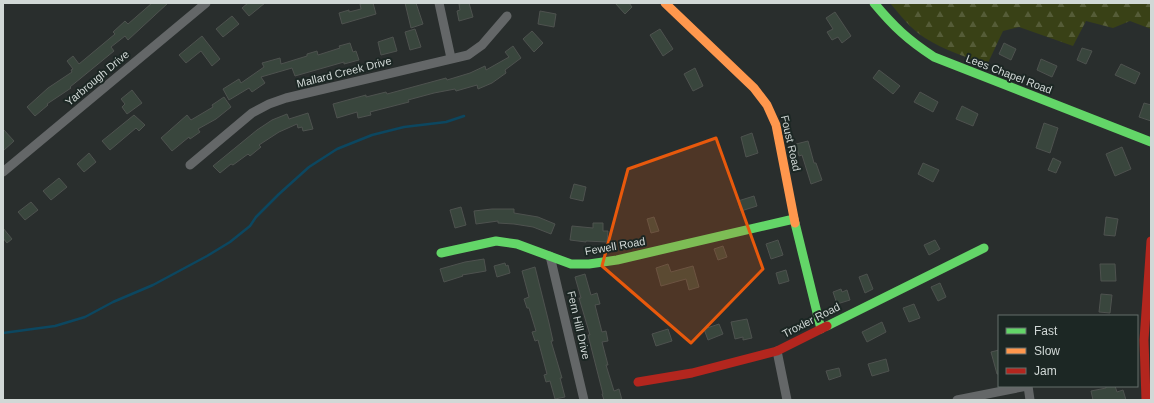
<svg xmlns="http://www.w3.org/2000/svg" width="1154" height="403" font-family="Arial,sans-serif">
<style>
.forest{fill:url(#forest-firs)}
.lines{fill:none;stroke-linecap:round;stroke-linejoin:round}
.stream{stroke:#0c4760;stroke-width:2.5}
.building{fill:#39463d;stroke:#4e524f}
.street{stroke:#646768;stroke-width:9}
.fast{stroke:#63d668;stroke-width:9}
.slow{stroke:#ff974d;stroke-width:9}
.jam{stroke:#b3261e;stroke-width:9}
.marked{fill:#e8590c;fill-opacity:0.2;stroke:#e8590c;stroke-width:3;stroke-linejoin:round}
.labels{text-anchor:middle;stroke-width:4;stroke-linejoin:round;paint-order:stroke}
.street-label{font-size:11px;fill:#d1d8d6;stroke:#1c2724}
</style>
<defs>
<pattern id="forest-firs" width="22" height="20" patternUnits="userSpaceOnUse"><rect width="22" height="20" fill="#394116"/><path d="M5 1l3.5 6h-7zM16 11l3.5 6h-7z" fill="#555c37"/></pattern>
</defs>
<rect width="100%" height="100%" fill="#292e2d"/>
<path class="forest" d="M890,3H1151V29L1130,21L1113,28L1086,21L1073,46L1019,27L1003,31L987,65C966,57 944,50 925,38C911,29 900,15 890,3Z"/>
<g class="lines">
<path class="stream" d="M3,333L55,326L85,317L113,302L153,285L207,256L230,242L250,226L256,217L279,194L309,167L337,149L372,135L404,127L446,122L464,116"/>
</g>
<path class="building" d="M152,3H168L128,40L125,36L111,47L114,51L70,87L71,88L47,104L48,105L35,116L27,107L48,88L72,72L71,70L73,69L67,61L73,56L79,64L115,34L113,32L125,21L128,24Z
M248,3H265L249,16L242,8Z
M364,3H373L376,14L342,24L339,13L349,10V12L361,9L360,4Z
M405,3H416L423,24L411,28Z
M464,3H469L473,17L459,21L457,11L460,10L459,4Z
M615,3H629L632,7L625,14Z
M540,11L556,14L554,27L538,24Z
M835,12L851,36L842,43L838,37L832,40L827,32L833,29L826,18Z
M232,16L239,24L223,37L216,29Z
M415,29L421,47L410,50L405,32Z
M660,29L673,49L663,56L650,35Z
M532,31L543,43L534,52L523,39Z
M202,36L220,59L212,66L201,51L186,63L179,55Z
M393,37L397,51L381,55L378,42Z
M350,43L353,52L356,51L359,60L344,64V62L295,76L292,68L261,77L265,83L252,92L249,88L229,100L223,89L239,79L241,83L264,67L262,63L280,58L281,64L307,56V54L317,51L318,55L340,48L339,46Z
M1004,43L1016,49L1011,60L999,54Z
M513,46L521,58L505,70L506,73L492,83L478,89L477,85L456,91L455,89L434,93L408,100L409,102L370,112L371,115L358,118L357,112L337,118L333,104L366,95V97L386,92L387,94L446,78L447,80L470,73L485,66L486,70L509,57L505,52Z
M1082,48L1092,51L1086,64L1077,60Z
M1041,59L1057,66L1052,77L1037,70Z
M1121,64L1140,73L1135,84L1115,75Z
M695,68L703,86L693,91L684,74Z
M879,70L900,86L893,94L873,78Z
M132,90L142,103L127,114L122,107L125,104L121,99Z
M920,92L938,102L933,112L914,102Z
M224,97L231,107L216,119L198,129L200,132L190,139L189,137L172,151L161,138L187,115L191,120L213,107L212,105Z
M1144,103L1151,105V121L1139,117Z
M962,106L978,114L973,126L956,119Z
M308,113L313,129L303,131L302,127L298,128L297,124L279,132L259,145L261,147L250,156L248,154L233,165L231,164L220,173L213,166L257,130L272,120L287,114L289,119Z
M134,115L145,125L139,131L136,128L110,150L102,141Z
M1044,123L1058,128L1050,153L1036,148Z
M3,129L14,141L3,151Z
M752,133L758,153L746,157L741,137Z
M808,141L814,163H816L822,180L811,184L802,155L799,156L796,144Z
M1122,147L1131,169L1115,176L1106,154Z
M89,153L96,162L84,172L77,164Z
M1053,158L1061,162L1056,173L1048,170Z
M923,163L939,170L933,182L918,174Z
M59,178L67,187L51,200L43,191Z
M574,184L586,187L583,201L570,198Z
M754,196L757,206L741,211L738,201Z
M31,202L38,210L25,220L18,212Z
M461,207L466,225L455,228L450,210Z
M492,209H514V213L538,217L555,224L551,234L533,227L514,224L498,223V221L476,224L474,211Z
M654,217L659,231L651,233L647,219Z
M1106,217L1118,219L1115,236L1104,235Z
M593,223H603V231H608L607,242L586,241V242L570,240L572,226L593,228Z
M3,228L12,239L7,243L3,238Z
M778,240L783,255L771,259L766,244Z
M935,240L940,249L929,255L924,245Z
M723,246L727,257L718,260L714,249Z
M484,259L486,271L462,275L463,276L444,282L440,269L465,262Z
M505,263L506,266L508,265L510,273L497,277L494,266Z
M668,264L671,272L693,266L699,287L689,290L686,279L661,286L656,268Z
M1100,264H1115L1116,281H1101Z
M535,267L549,323L553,341H551L562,378H560L565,397L555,399L550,381L546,382L544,375L547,374L538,340L535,341L532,332L536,331L529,308H527L524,299L529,297L522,271Z
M786,270L789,281L779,284L776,273Z
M585,274L591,295L597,293L600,304L595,305L602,332L606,331L608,341L602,342L608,365H606L614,391L619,389L622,400H604L602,394H603L588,335H590L579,298H581L575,277Z
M867,274L873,289L865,293L859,277Z
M940,283L946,297L938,301L931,287Z
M841,289L842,292L847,290L850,300L837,304L833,292Z
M1101,294L1112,295L1110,313L1099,312Z
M914,304L920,318L909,322L903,308Z
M747,319L752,338L743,340V337L735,339L731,322Z
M882,322L886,332L867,342L862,332Z
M719,324L723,334L708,340L704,329Z
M668,329L672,341L656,346L652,334Z
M999,350V374H997L991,352Z
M886,359L889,371L872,376L868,364Z
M839,368L841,376L829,380L826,371Z
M1106,386H1115L1117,392L1123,390L1126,400H1093L1091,391L1106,388Z"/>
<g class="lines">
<path class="street" d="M439,3L451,58
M190,165L252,113L269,104L286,98L468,55L482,45L507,16
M3,172L206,3
M550,256L584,400
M777,351L787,400
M1028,386L1030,400
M957,400L1027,386"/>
<path class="fast" d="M874,3C894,27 908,40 934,57L1151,142
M795,223L821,329
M441,253L496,241L517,244L571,264H589L617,260L794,219
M827,326L984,248"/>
<path class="slow" d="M665,3L754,88L767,105L776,125L795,223"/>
<path class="jam" d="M638,382L692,373L777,351L827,326
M1146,400L1144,340L1151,241"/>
</g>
<path class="marked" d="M716,138L763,269L691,343L602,266L628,169Z"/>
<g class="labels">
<g class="street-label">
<text transform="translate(344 72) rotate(-14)" y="4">Mallard Creek Drive</text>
<text transform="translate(1009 74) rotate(21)" y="4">Lees Chapel Road</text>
<text transform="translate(97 78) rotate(-40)" y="4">Yarbrough Drive</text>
<text transform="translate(791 143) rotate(77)" y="4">Foust Road</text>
<text transform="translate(615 246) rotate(-10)" y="4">Fewell Road</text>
<text transform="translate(811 320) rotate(-27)" y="4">Troxler Road</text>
<text transform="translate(579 325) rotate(77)" y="4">Fern Hill Drive</text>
</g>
</g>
<rect width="1154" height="403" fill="none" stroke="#d1d8d6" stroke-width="8"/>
<rect x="998" y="315" width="140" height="72" fill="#1c2724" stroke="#646e6b"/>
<rect x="1006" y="328" width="20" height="6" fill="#63d668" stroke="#646e6b"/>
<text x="1034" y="335" font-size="12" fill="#d1d8d6">Fast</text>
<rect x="1006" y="348" width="20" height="6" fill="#ff974d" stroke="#646e6b"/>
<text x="1034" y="355" font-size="12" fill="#d1d8d6">Slow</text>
<rect x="1006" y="368" width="20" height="6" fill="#b3261e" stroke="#646e6b"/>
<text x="1034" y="375" font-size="12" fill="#d1d8d6">Jam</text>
</svg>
